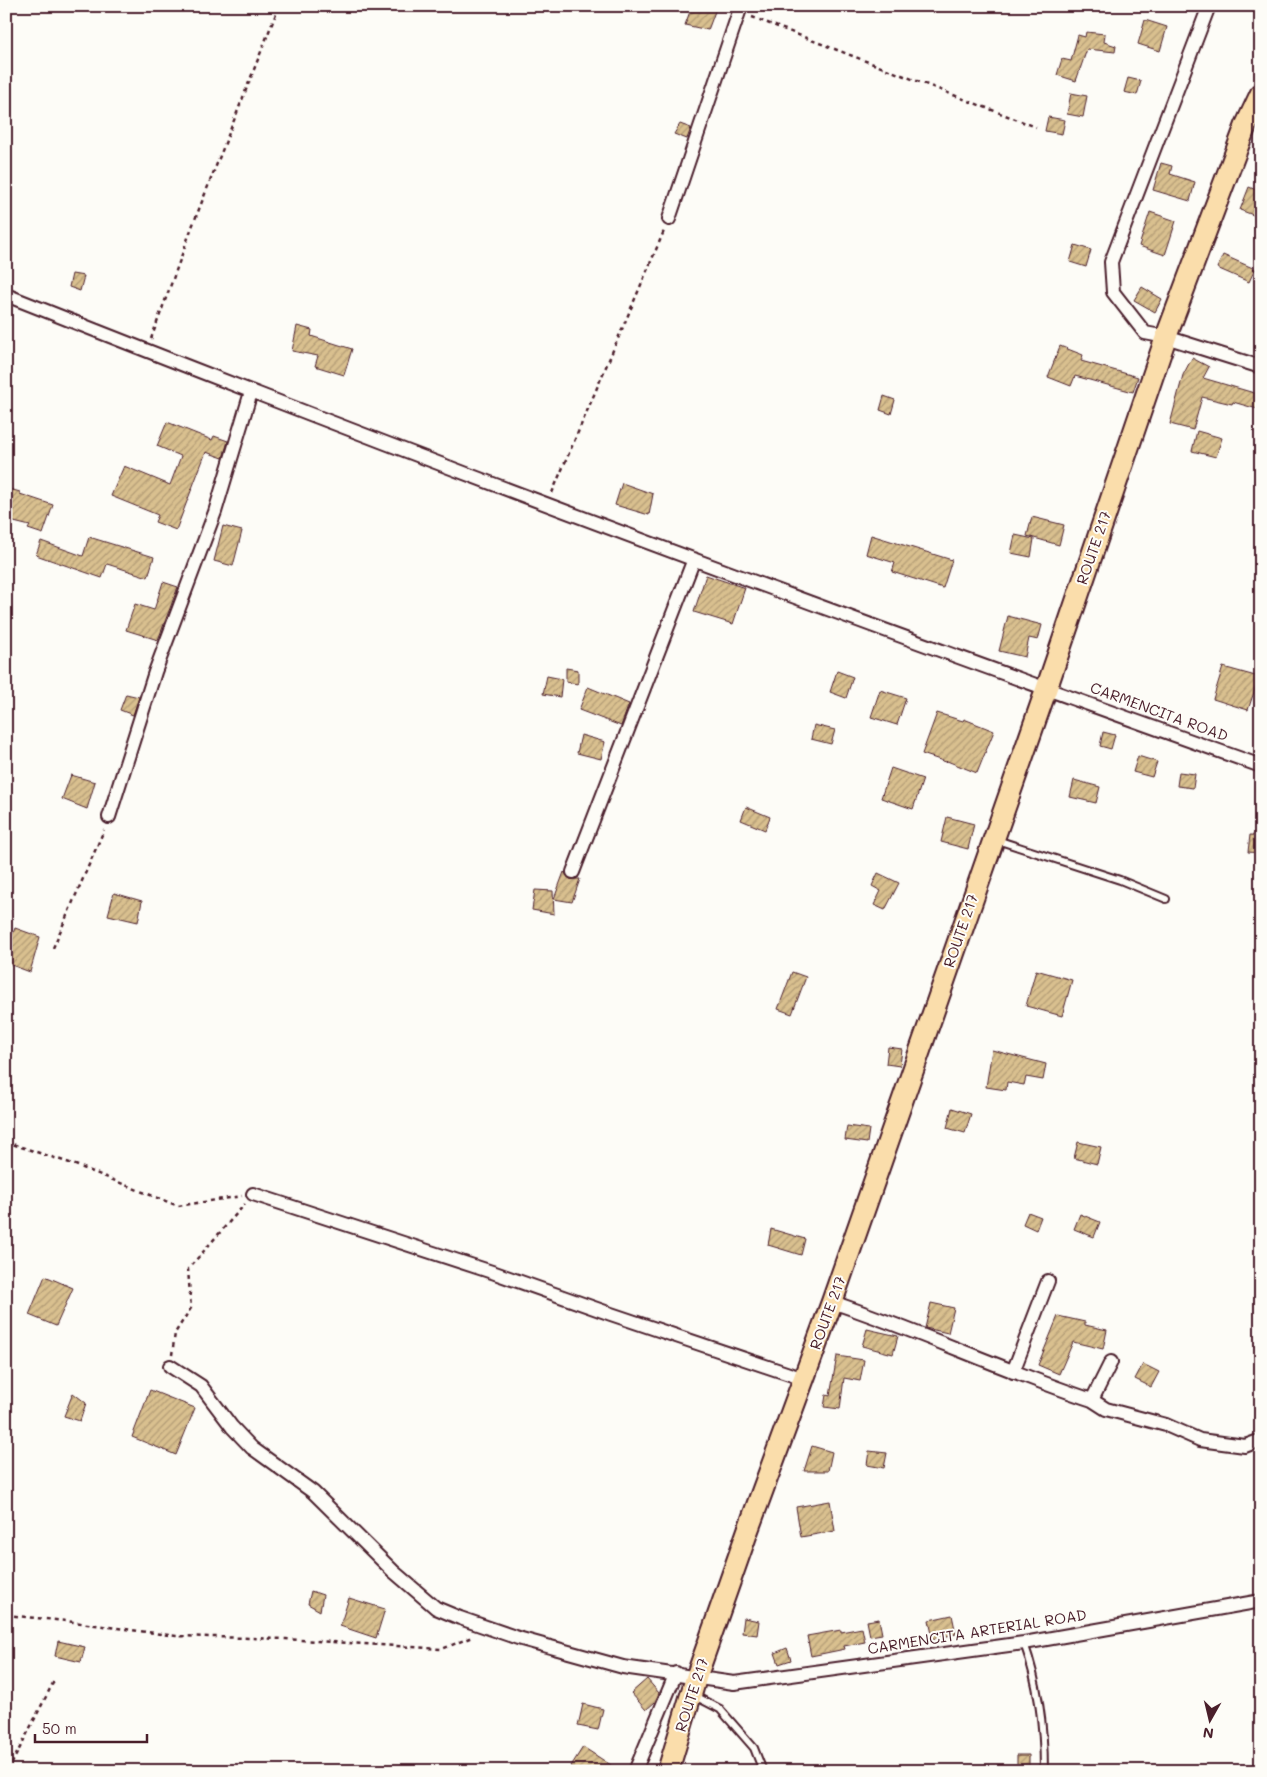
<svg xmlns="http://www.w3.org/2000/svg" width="1267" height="1777" font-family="Mali,sans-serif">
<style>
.building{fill:url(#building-hatch);stroke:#4a1f2b}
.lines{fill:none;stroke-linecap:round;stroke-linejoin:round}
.service-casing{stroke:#4a1f2b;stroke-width:10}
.minor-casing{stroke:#4a1f2b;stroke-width:16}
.primary-casing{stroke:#4a1f2b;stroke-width:24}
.path{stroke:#4a1f2b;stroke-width:2.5;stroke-dasharray:4 4;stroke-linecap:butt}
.service{stroke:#fdfcf7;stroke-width:6}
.minor{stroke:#fdfcf7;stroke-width:12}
.primary{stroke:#faddab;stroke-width:20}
.labels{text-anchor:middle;stroke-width:4;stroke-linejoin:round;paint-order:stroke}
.street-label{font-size:15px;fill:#4a1f2b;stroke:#fdfcf7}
</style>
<defs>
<pattern id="building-hatch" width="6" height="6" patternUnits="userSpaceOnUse" patternTransform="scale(1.25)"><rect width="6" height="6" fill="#d9c08f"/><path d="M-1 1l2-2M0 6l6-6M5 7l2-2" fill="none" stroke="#b29b75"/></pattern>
</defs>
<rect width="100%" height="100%" fill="#fdfcf7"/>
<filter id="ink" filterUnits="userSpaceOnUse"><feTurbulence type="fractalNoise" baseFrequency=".02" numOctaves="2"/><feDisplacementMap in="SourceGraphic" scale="10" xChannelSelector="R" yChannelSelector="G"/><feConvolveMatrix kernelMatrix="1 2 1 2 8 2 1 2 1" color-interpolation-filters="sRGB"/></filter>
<g filter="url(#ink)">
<path class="building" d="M692,6H717L708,30L685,25Z
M1145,20L1167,27L1160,51L1138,44Z
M1086,32L1105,34L1104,42L1116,46L1115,52L1087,49L1076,81L1057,75L1062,59L1071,61L1078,35L1085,37Z
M1128,78L1141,81L1137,95L1124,92Z
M1071,93L1087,96L1083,117L1067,114Z
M1048,117L1065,120L1062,134L1045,131Z
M680,124L691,128L687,139L674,134Z
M1161,163L1172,166L1170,174L1195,182L1190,201L1153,190Z
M1249,187L1261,192V218L1240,210Z
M1150,212L1176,221L1165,255L1139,246Z
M1075,245L1091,250L1086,267L1070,262Z
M1223,255L1255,269L1249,282L1217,268Z
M72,274L84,276L80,291L69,287Z
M1142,287L1162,299L1155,312L1134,300Z
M297,326L312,330L311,336L352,349L344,375L315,366L318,356L292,351Z
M1060,346L1083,355L1081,361L1138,377L1133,392L1075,376L1071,386L1048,377Z
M1192,358L1209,367L1203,378L1261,395V410L1233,402L1232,404L1202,397L1193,430L1170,424L1183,375Z
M884,396L895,400L891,414L880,410Z
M167,422L212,440L214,436L228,441L223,458L206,452L176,530L155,522L158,515L111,496L124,466L170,485L181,456L157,446Z
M1197,431L1222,438L1216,457L1192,451Z
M622,483L653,494L649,515L615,505Z
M6,488L20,492V494L53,505L43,534L28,529L30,526L6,520Z
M1032,517L1064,525L1059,545L1027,536Z
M223,526L242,531L233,566L214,561Z
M871,535L952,560L943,588L892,572L895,563L866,554Z
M1015,535L1034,539L1031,557L1011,553Z
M89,537L154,557L148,577L107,564L102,578L36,555L41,541L83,556Z
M706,575L745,588L733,624L694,612Z
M163,582L178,587L158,640L126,630L135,604L154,610Z
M1008,616L1042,625L1038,640L1029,638L1025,657L999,651Z
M1223,667L1259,677L1248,710L1213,699Z
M566,668L578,670V684L566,682Z
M837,671L853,677L846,698L830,692Z
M547,676L562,679L560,697L543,694Z
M588,687L629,704L621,726L579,710Z
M880,690L906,698L897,725L871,717Z
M126,694L139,697L133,715L120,710Z
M937,713L963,721L964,719L994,731L977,773L947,761L946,762L922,754Z
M814,725L835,730L831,744L811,739Z
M1103,732L1115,735L1111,749L1100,746Z
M581,735L605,742L601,759L577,753Z
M1138,756L1157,762L1152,777L1133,772Z
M891,768L923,779L913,809L881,798Z
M1179,772L1195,774L1193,788L1177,786Z
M71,775L95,782L87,809L62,799Z
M1074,780L1100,787L1096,803L1070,797Z
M746,807L770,817L765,830L741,820Z
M947,817L974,824L968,849L941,842Z
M1250,835L1261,836V853L1248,852Z
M564,872L570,879H580L572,902L554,899Z
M878,873L899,883L885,910L874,905L881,891L872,886Z
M535,890L553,891L554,914L532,910Z
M114,893L142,901L138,922L108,915Z
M15,928L40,937L30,972L6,963V951Z
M1036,970L1072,980L1062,1016L1026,1006Z
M792,972L806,977L792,1014L778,1009Z
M888,1047L902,1049L900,1066L886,1064Z
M992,1050L1046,1064L1043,1080L1026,1077L1024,1085L1007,1082L1006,1090L986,1087Z
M952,1108L971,1114L965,1133L947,1128Z
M847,1126L869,1129L867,1143L845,1140Z
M1078,1142L1101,1147L1097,1164L1074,1158Z
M1028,1212L1041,1217L1036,1230L1023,1224Z
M1080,1214L1100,1222L1094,1237L1074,1229Z
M771,1229L805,1239L801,1255L768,1245Z
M45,1276L73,1288L56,1326L29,1315Z
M931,1303L954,1308L948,1333L925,1328Z
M1058,1316L1085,1322V1325L1107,1330L1103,1349L1073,1342L1059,1374L1038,1365Z
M867,1329L898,1336L893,1354L862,1346Z
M837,1356L864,1360L860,1381L844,1378L840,1409L824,1407L826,1395L830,1396Z
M1143,1364L1159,1372L1151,1387L1135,1379Z
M150,1390L195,1408L176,1455L132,1437Z
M73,1393L86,1403L80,1421L64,1416Z
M812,1446L832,1452L828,1471H804Z
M869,1451L887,1453L884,1468L867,1465Z
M830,1501L835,1531L801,1537L796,1507Z
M311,1591L323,1595L320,1611L308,1604Z
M349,1598L385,1609L376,1638L340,1626Z
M952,1615L956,1634L933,1639L929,1620Z
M744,1618L759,1621L757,1635L742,1633Z
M879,1619L882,1634L870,1636L867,1621Z
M862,1628L865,1642L844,1646L845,1649L811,1656L807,1636L841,1630V1632Z
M58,1641L85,1647L81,1662L55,1656Z
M787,1648L791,1660L779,1664L775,1653Z
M647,1679L659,1693L655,1702L646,1710L631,1693Z
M583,1704L603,1709L598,1730L578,1726Z
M583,1747L620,1771H578L571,1766Z
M1017,1755H1029V1771H1017Z"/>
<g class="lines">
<defs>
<path id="service" d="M997,840L1120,880L1166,899
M1024,1643C1039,1685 1044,1727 1044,1771
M693,1695L720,1709L754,1748L763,1771
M868,1771L869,1770"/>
<path id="minor" d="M1209,6L1111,262L1113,292L1145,333L1166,337L1261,367
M669,219L741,6
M6,295C421,460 840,616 1261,766
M109,817L155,672L215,512L251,392
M573,872L694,559
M253,1194L495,1273L611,1314L804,1379
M832,1302C920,1331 1004,1371 1092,1400
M1111,1362L1092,1400L1106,1409L1166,1425L1200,1440L1245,1446L1261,1440
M170,1366L201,1386L232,1427L252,1448L313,1492L393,1571L436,1608L460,1618L518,1638L623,1667L734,1683L1024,1643L1261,1601
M1013,1372L1048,1281
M635,1771L676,1673"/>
<path id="primary" d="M668,1771L696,1678L748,1530L832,1302L1046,690L1166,337L1246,125L1261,93"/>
</defs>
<use href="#service" class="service-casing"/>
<use href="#minor" class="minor-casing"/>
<use href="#primary" class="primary-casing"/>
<path class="path" d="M752,17L1036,127
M151,339L192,227L279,6
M552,493L664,231
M53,948L104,830
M6,1142L73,1164L178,1206L242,1196
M172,1355L175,1333L191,1308L188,1269L245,1204
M6,1615L66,1621L176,1636L286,1639L442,1649L472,1637
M8,1771L54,1681"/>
<use href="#service" class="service"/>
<use href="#minor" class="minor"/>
<use href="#primary" class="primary"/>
</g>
</g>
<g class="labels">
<g class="street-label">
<text transform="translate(1094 548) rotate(-71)" y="5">ROUTE 217</text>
<text transform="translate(1159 712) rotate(20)" y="5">CARMENCITA ROAD</text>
<text transform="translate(961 931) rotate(-71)" y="5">ROUTE 217</text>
<text transform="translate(828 1313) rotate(-70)" y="5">ROUTE 217</text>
<text transform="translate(977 1632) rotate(-9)" y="5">CARMENCITA ARTERIAL ROAD</text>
<text transform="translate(692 1695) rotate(-72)" y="5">ROUTE 217</text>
</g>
</g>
<rect width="1267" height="1777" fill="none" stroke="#fdfcf7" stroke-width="25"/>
<rect x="12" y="12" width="1242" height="1752" fill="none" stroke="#4a1f2b" stroke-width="2" filter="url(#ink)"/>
<g transform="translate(1210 1720) rotate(188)" stroke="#fdfcf7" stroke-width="4" paint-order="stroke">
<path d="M0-4L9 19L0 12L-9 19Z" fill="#4a1f2b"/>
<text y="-8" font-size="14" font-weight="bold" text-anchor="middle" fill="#4a1f2b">N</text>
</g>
<path d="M35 1734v8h112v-8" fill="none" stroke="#4a1f2b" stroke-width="2.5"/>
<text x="42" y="1734" font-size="15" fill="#4a1f2b" stroke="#fdfcf7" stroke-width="4" paint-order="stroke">50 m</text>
</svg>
